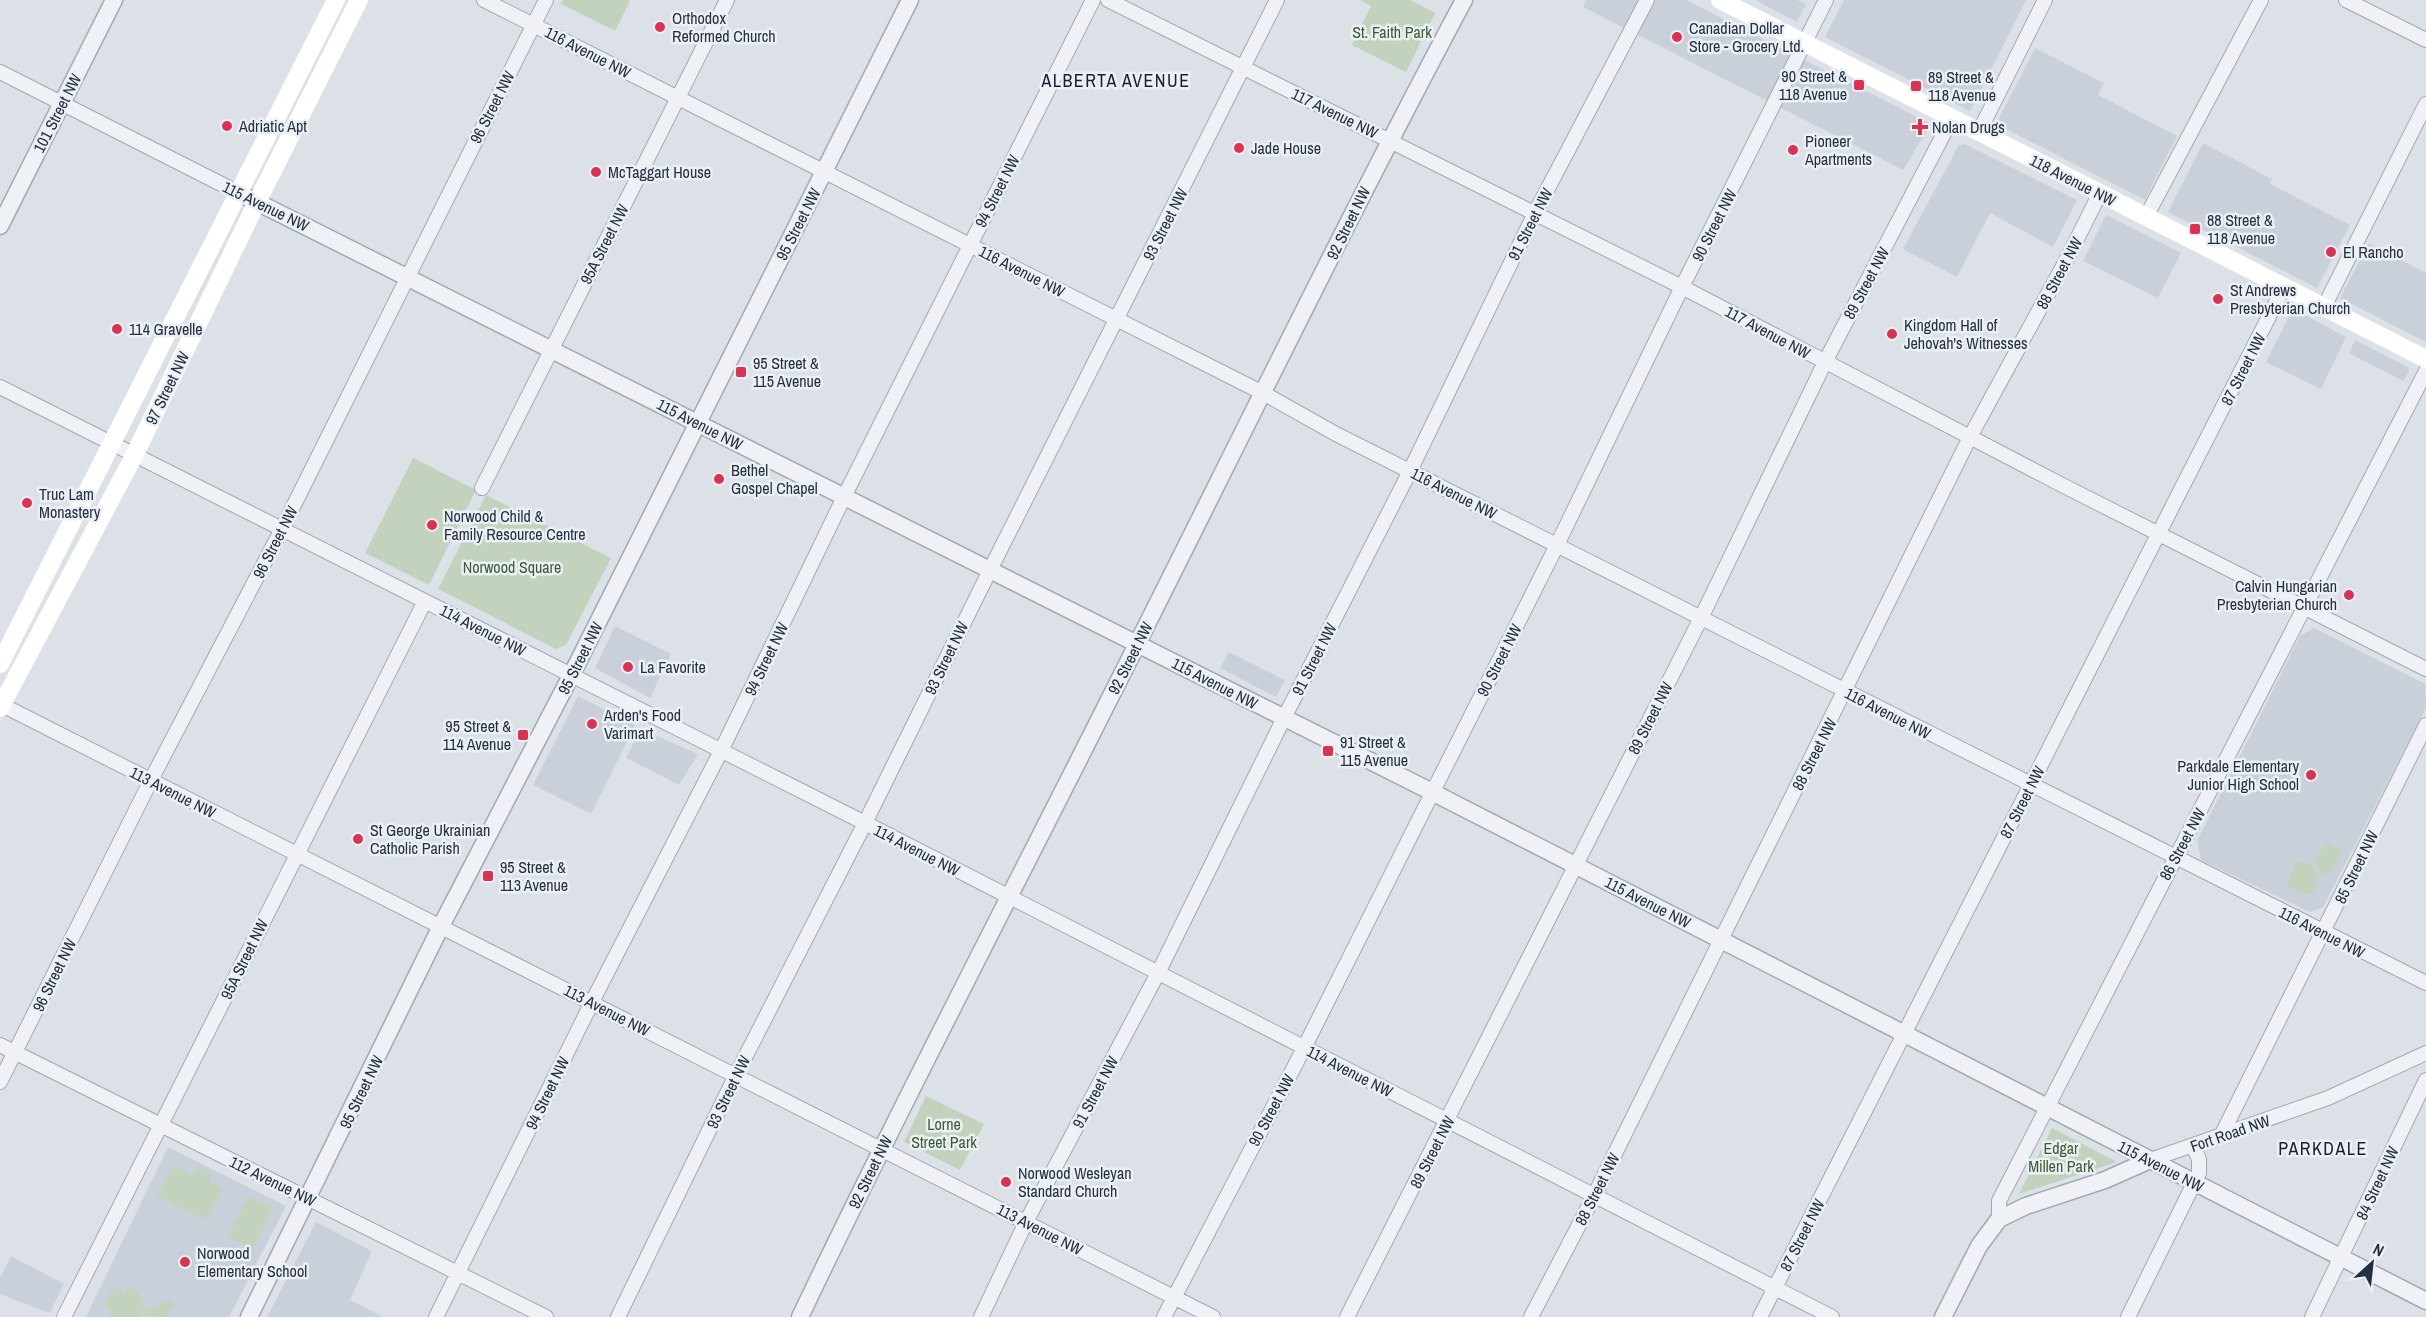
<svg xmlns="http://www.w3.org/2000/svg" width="2426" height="1317" font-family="'Archivo Narrow',sans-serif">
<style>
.built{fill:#c9d0da}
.green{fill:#c2d2bc}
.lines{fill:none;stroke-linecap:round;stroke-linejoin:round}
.minor-casing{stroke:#a1a8b2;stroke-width:16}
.tertiary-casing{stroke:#a1a8b2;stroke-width:19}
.minor{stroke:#eff1f6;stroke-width:14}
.tertiary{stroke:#eff1f6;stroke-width:16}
.secondary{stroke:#fff;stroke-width:18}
.poi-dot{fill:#dc3150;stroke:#ebf0f5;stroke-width:2}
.labels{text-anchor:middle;stroke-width:5;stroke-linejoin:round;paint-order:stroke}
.poi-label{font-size:16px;fill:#242f3f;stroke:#ebf0f5;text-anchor:start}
.park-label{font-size:16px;fill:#3a5c30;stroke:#ebf0f5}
.street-label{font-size:16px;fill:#242f3f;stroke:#ebf0f5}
.neighbourhood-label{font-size:18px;letter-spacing:1.5px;fill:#172030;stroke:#ebf0f5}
</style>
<rect width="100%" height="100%" fill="#dce1e8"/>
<path class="built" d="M1586,0H1686L1931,124L1903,170L1583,7Z
M1755,0H1797L1806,4L1797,22Z
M1844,0H2026L1970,111L1825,37Z
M2035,48L2104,83L2098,95L2177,136L2145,200L1996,124Z
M2203,143L2272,179L2270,184L2350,225L2317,288L2168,212Z
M1965,144L2077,200L2053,247L1990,213L1957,277L1903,249L1959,145Z
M2106,215L2181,253L2158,298L2083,261Z
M2369,243L2426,273V342L2340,298Z
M2293,309L2346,337L2321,389L2266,362Z
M2355,340L2408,367L2409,372L2403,381L2349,353Z
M615,626L671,654L650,698L595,668Z
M2314,628L2425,684L2426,708L2323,907L2310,912L2201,860L2197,841L2300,636Z
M1229,652L1285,680L1276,697L1220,668Z
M578,696L635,725L591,814L533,785Z
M641,729L698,754L679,785L626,758Z
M168,1147L286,1206L229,1317H86Z
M316,1222L372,1251L350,1300L383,1317H267Z
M11,1256L64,1284L50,1313L0,1294V1278Z"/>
<path class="green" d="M563,0H628L630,1L615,31L561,4Z
M1360,0H1410L1435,13L1406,72L1352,45L1371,6Z
M413,458L476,490L429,585L365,553Z
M486,495L611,558L566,645L556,649L438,589Z
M2327,842L2342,851L2331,871L2322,875L2315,859Z
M2297,861L2311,863L2317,876L2314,893L2301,894L2286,886Z
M926,1096L984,1124L960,1170L904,1142Z
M2052,1128L2117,1162L2019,1194Z
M173,1165L193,1175L198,1166L213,1174L209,1182L223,1189L207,1220L157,1196Z
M248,1196L273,1208L253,1249L228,1237Z
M128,1286L137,1291L145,1306L139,1317H109L112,1309L104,1305L113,1287L125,1293Z
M170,1300L174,1303L167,1317L144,1315L146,1310Z"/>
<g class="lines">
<defs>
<path id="minor" d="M484,0L1263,393L1336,434L2426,983
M1108,0L1682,287L2064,486L2426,669
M2346,0L2426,40
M0,72L239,193
M1979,132L2045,0
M2146,217L2261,0
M2324,307L2426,104
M0,387L865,823L1832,1317
M482,488L727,0
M0,704L1213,1317
M0,1045L546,1317
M0,1082L151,780L282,529L546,0
M2221,1136L2426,725
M2150,1160L2328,1098L2426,1053
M1999,1219V1201L2426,371
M64,1317L425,601
M436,1317L592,1002L721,751L844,497L1093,0
M618,1317L736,1075L865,823L990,570L1277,0
M981,1317L1026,1222L1158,973L1284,718L1410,471L1535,213L1647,0
M1164,1317L1304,1048L1557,545L1682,287L1826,0
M1347,1317L1701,618L1825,362L1952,118
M1531,1317L1594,1196L1970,437L2068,257L2100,193
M1760,1317L2284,287
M2128,1317L2199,1173V1159L2193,1146
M2312,1317L2426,1080"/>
<path id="tertiary" d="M239,193L1432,792L2426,1301
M0,226L114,0
M249,1317L441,926L577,664L910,0
M800,1317C901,1105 1010,897 1115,688C1231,458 1343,227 1464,0
M1943,1317L1979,1246L1999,1219L2026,1206L2105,1180L2150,1160"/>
</defs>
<use href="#minor" class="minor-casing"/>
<use href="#tertiary" class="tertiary-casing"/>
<use href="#minor" class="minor"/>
<use href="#tertiary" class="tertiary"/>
<path class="secondary" d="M1720,0L2426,359
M0,664L336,0
M0,708L135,454L257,202L359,0"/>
</g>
<g class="poi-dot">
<circle cx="660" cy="27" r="6"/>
<circle cx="1677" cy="37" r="6"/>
<rect x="1853" y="79" width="12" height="12" rx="3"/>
<rect x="1910" y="80" width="12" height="12" rx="3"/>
<circle cx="227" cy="126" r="6"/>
<path d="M1917 118h6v6h6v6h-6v6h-6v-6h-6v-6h6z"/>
<circle cx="1239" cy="148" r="6"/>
<circle cx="1793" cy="150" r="6"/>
<circle cx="596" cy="172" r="6"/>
<rect x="2189" y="223" width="12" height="12" rx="3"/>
<circle cx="2331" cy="252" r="6"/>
<circle cx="2218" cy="299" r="6"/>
<circle cx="117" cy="329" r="6"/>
<circle cx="1892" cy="334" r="6"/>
<rect x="735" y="366" width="12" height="12" rx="3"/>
<circle cx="719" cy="479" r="6"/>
<circle cx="27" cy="503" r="6"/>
<circle cx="432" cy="525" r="6"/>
<circle cx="2349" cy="595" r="6"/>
<circle cx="628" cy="667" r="6"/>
<circle cx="592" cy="724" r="6"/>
<rect x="517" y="729" width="12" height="12" rx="3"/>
<rect x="1322" y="745" width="12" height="12" rx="3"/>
<circle cx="2311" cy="775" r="6"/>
<circle cx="358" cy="839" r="6"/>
<rect x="482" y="870" width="12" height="12" rx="3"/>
<circle cx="1006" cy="1182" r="6"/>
<circle cx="185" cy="1262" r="6"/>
</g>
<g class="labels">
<g class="poi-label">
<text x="672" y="24">Orthodox<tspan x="672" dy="18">Reformed Church</tspan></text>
<text x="1689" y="34">Canadian Dollar<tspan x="1689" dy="18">Store - Grocery Ltd.</tspan></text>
<text x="1847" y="82" text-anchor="end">90 Street &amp;<tspan x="1847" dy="18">118 Avenue</tspan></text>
<text x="1928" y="83">89 Street &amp;<tspan x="1928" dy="18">118 Avenue</tspan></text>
<text x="239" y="132">Adriatic Apt</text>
<text x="1932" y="133">Nolan Drugs</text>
<text x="1805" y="147">Pioneer<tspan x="1805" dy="18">Apartments</tspan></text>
<text x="1251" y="154">Jade House</text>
<text x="608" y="178">McTaggart House</text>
<text x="2207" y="226">88 Street &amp;<tspan x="2207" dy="18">118 Avenue</tspan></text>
<text x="2343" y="258">El Rancho</text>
<text x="2230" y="296">St Andrews<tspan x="2230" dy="18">Presbyterian Church</tspan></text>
<text x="1904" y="331">Kingdom Hall of<tspan x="1904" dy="18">Jehovah's Witnesses</tspan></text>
<text x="129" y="335">114 Gravelle</text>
<text x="753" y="369">95 Street &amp;<tspan x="753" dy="18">115 Avenue</tspan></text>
<text x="731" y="476">Bethel<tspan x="731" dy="18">Gospel Chapel</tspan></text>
<text x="39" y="500">Truc Lam<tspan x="39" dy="18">Monastery</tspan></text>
<text x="444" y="522">Norwood Child &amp;<tspan x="444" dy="18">Family Resource Centre</tspan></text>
<text x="2337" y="592" text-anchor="end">Calvin Hungarian<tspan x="2337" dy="18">Presbyterian Church</tspan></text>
<text x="640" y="673">La Favorite</text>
<text x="604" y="721">Arden's Food<tspan x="604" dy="18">Varimart</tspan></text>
<text x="511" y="732" text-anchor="end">95 Street &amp;<tspan x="511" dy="18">114 Avenue</tspan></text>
<text x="1340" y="748">91 Street &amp;<tspan x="1340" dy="18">115 Avenue</tspan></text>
<text x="2299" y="772" text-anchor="end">Parkdale Elementary<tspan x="2299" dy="18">Junior High School</tspan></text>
<text x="370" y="836">St George Ukrainian<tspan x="370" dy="18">Catholic Parish</tspan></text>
<text x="500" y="873">95 Street &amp;<tspan x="500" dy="18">113 Avenue</tspan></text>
<text x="1018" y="1179">Norwood Wesleyan<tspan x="1018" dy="18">Standard Church</tspan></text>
<text x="197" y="1259">Norwood<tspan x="197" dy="18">Elementary School</tspan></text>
</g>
<g class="park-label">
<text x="1392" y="38">St. Faith Park</text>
<text x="512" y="573">Norwood Square</text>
<text x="944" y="1130">Lorne<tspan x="944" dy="18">Street Park</tspan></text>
<text x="2061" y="1154">Edgar<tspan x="2061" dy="18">Millen Park</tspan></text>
</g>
<g class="street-label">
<text transform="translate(588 52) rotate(27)" y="6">116 Avenue NW</text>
<text transform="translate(492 107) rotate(-63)" y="6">96 Street NW</text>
<text transform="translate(57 113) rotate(-63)" y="6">101 Street NW</text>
<text transform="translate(1335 113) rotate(26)" y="6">117 Avenue NW</text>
<text transform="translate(2073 180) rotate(27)" y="6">118 Avenue NW</text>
<text transform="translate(997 191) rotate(-63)" y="6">94 Street NW</text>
<text transform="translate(266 206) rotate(26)" y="6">115 Avenue NW</text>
<text transform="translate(1348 223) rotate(-64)" y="6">92 Street NW</text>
<text transform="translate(798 224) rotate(-63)" y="6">95 Street NW</text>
<text transform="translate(1165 224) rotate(-63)" y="6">93 Street NW</text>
<text transform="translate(1530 224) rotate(-63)" y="6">91 Street NW</text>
<text transform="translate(1714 225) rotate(-63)" y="6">90 Street NW</text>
<text transform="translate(604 244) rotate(-63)" y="6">95A Street NW</text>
<text transform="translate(1022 271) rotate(27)" y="6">116 Avenue NW</text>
<text transform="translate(2059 273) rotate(-62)" y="6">88 Street NW</text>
<text transform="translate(1866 283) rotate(-62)" y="6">89 Street NW</text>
<text transform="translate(1768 332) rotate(28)" y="6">117 Avenue NW</text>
<text transform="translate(2243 369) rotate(-63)" y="6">87 Street NW</text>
<text transform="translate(167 388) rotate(-64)" y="6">97 Street NW</text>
<text transform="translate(700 424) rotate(27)" y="6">115 Avenue NW</text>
<text transform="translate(1454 493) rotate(27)" y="6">116 Avenue NW</text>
<text transform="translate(275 542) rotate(-63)" y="6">96 Street NW</text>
<text transform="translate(483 630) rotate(27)" y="6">114 Avenue NW</text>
<text transform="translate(580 658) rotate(-63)" y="6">95 Street NW</text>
<text transform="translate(946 658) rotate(-64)" y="6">93 Street NW</text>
<text transform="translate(1130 658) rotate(-63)" y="6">92 Street NW</text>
<text transform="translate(766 659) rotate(-64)" y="6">94 Street NW</text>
<text transform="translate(1314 659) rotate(-63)" y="6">91 Street NW</text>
<text transform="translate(1499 660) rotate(-63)" y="6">90 Street NW</text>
<text transform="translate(1215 683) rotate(27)" y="6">115 Avenue NW</text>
<text transform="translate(1888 713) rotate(27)" y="6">116 Avenue NW</text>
<text transform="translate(1650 718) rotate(-63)" y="6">89 Street NW</text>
<text transform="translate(1814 754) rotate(-63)" y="6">88 Street NW</text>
<text transform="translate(173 792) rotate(27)" y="6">113 Avenue NW</text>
<text transform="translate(2022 802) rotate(-63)" y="6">87 Street NW</text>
<text transform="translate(2182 844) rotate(-62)" y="6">86 Street NW</text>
<text transform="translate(917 850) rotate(27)" y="6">114 Avenue NW</text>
<text transform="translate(2356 867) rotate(-64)" y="6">85 Street NW</text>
<text transform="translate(1648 902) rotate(27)" y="6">115 Avenue NW</text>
<text transform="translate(2322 932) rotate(27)" y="6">116 Avenue NW</text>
<text transform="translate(244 959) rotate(-64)" y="6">95A Street NW</text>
<text transform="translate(54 975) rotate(-64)" y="6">96 Street NW</text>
<text transform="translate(607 1010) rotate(27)" y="6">113 Avenue NW</text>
<text transform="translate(1350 1071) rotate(27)" y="6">114 Avenue NW</text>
<text transform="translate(361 1092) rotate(-64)" y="6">95 Street NW</text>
<text transform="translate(728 1092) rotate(-64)" y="6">93 Street NW</text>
<text transform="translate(1095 1092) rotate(-62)" y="6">91 Street NW</text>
<text transform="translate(547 1093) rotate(-64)" y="6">94 Street NW</text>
<text transform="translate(1271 1110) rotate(-62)" y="6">90 Street NW</text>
<text transform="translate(2230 1133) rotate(-19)" y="6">Fort Road NW</text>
<text transform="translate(1432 1152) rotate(-63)" y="6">89 Street NW</text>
<text transform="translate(2161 1166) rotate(27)" y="6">115 Avenue NW</text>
<text transform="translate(870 1172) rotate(-64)" y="6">92 Street NW</text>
<text transform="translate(273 1181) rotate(26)" y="6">112 Avenue NW</text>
<text transform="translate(2377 1183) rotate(-65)" y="6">84 Street NW</text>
<text transform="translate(1597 1189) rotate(-63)" y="6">88 Street NW</text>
<text transform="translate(1040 1229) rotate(27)" y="6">113 Avenue NW</text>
<text transform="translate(1802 1235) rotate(-63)" y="6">87 Street NW</text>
</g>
<g class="neighbourhood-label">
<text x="1116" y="87">ALBERTA AVENUE</text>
<text x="2323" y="1155">PARKDALE</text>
</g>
</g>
<g transform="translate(2372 1263) rotate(27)" stroke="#ebf0f5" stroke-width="4.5" paint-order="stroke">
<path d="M0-4.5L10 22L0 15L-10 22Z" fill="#242f3f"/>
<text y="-9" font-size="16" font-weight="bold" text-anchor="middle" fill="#242f3f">N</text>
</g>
</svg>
